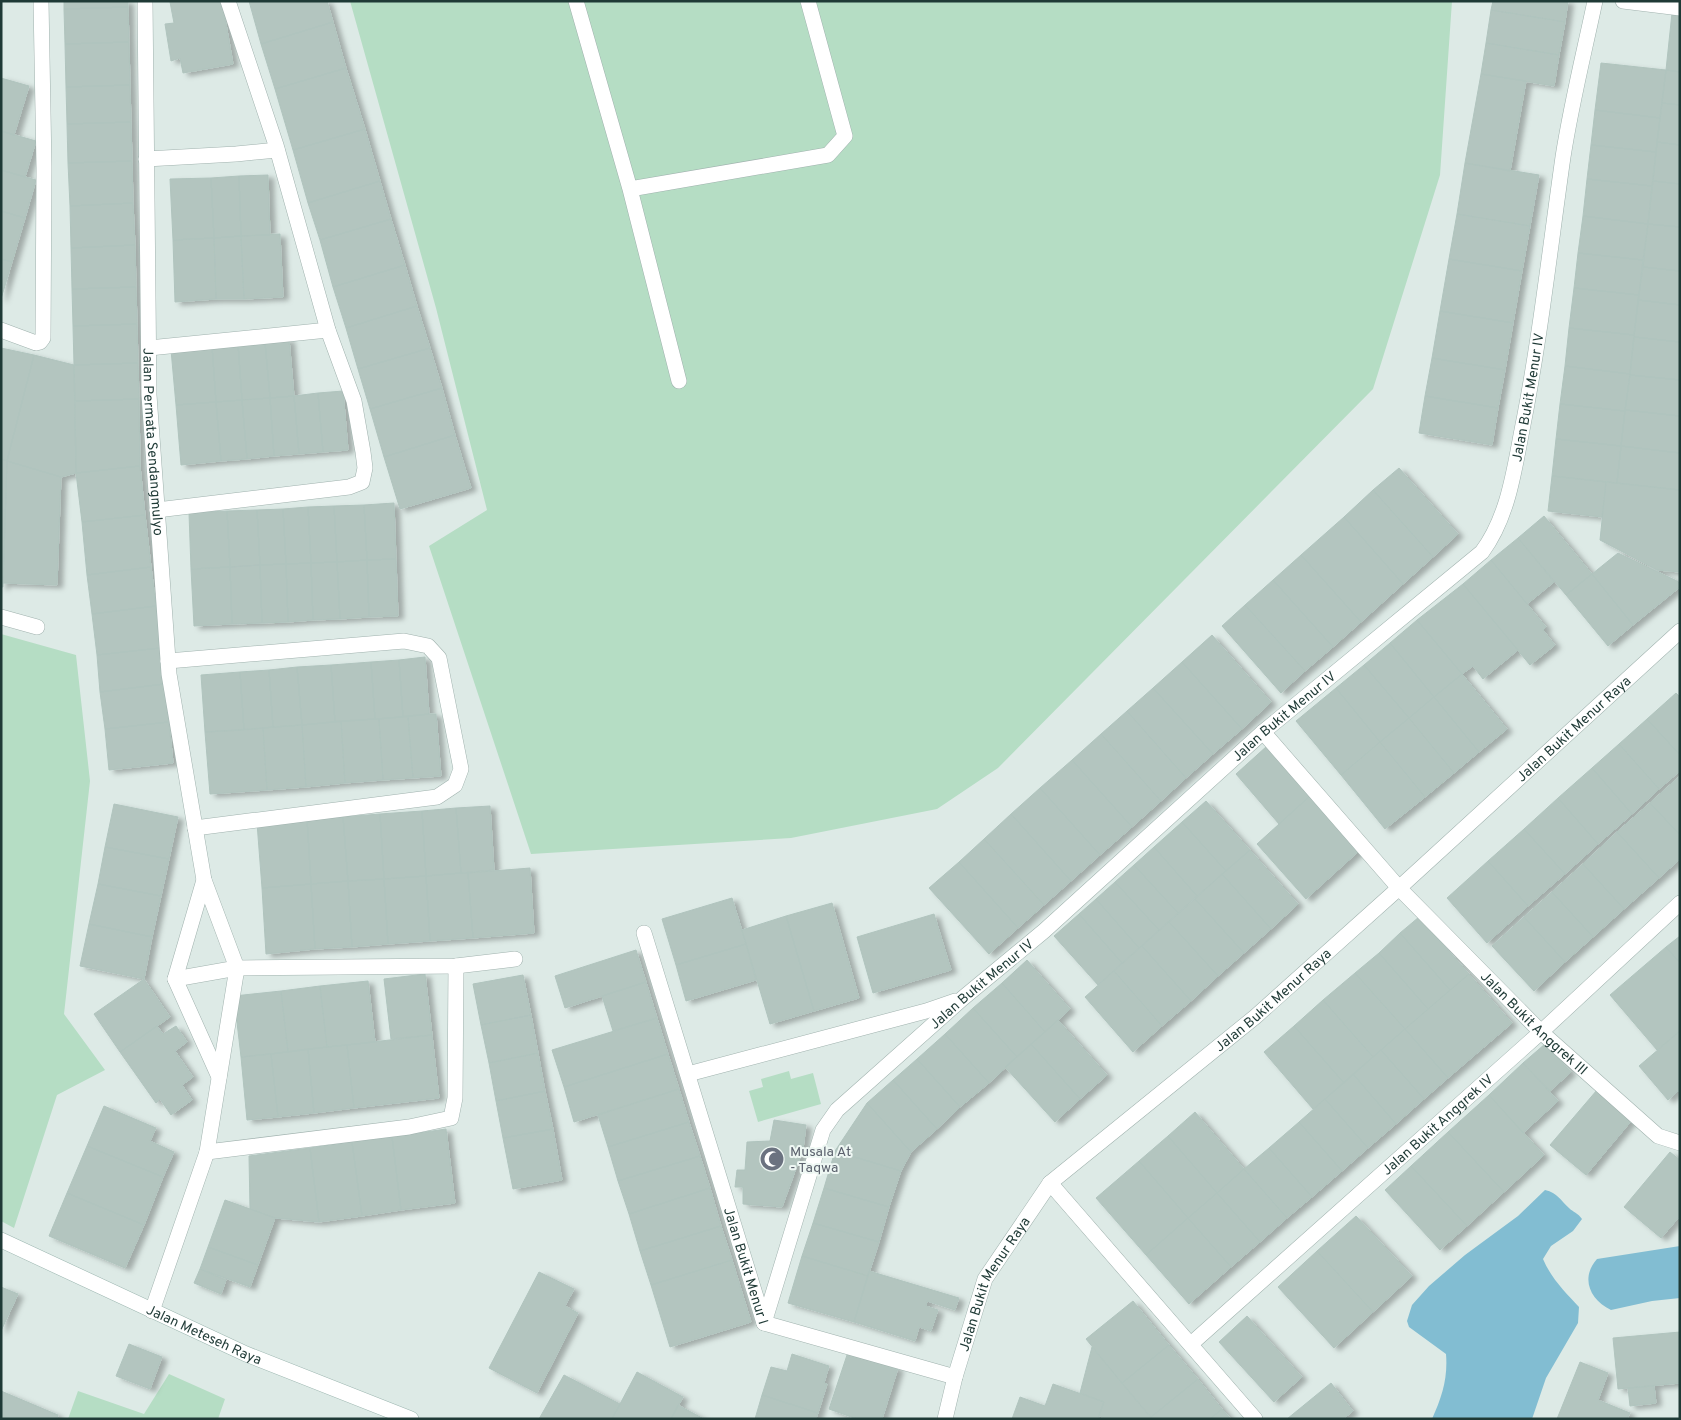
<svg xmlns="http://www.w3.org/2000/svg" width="1681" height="1420" font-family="Overpass,sans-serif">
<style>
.green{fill:#b5ddc4}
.water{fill:#82bdd2}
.building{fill:#b3c5bf;stroke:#b0c4be;filter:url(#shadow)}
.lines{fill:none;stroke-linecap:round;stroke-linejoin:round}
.service-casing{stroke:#a0b2ae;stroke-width:16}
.minor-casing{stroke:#a0b2ae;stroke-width:16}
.secondary-casing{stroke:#9cb6b0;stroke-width:16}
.service{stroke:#fff;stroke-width:15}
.minor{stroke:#fff;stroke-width:15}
.secondary{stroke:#fff;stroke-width:15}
.labels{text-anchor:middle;stroke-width:4;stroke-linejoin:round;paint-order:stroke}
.street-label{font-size:14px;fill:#1f3a36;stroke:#eef7f3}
.worship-label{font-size:14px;fill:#5b616d;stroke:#eef7f3;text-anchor:start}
</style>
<defs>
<filter id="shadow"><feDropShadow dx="5.5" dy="3" stdDeviation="2.5" flood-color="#0004"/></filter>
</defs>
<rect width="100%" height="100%" fill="#ddeae6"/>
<path class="green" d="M350,1H1452L1440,175L1373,389L998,768L937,809L791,838L531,854L429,546L487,510L436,308Z
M1,634L76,655L90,781L64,1014L105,1070L57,1095L14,1228L1,1221Z
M789,1071L791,1079L813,1073L821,1104L758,1122L749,1091L763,1087L761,1079Z
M169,1374L225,1399L218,1419H68L78,1391L144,1414Z"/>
<path class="water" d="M1545,1190C1558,1193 1560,1200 1569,1208C1573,1212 1578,1213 1582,1219L1573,1231L1551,1246L1543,1259C1551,1278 1565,1292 1579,1307L1578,1323L1546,1378L1532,1419H1432C1442,1397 1448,1378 1446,1354L1409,1327L1407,1321L1412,1305L1429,1286L1465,1255L1518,1216Z
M1680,1246V1298L1652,1301L1611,1310C1590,1300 1580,1278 1597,1259Z"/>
<path class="building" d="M64,1H128V7L64,9Z
M178,1H222L233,64L183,73L180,58L171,61L165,24L174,23L170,2Z
M249,1H327L333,22L261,44Z
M1493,1H1568L1565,22L1491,10Z
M128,7L129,42L65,44L64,9Z
M1491,10L1565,22L1559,55L1486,43Z
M1672,13L1680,14V72L1666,70Z
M333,22L346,68L275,89L261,44Z
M129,42L130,85L66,87L65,44Z
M1486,43L1559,55L1554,86L1481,74Z
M1601,63L1666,70L1660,118L1595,110Z
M346,68L365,129L293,150L275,89Z
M1666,70L1680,72V105L1662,103Z
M1481,74L1526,81L1510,171L1465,163Z
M1,78L29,86L14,135L1,131Z
M130,85L131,122L67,124L66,87Z
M1662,103L1680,105V145L1657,142Z
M1595,110L1660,118L1656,152L1591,145Z
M131,122L132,161L68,163L67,124Z
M365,129L380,181L308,203L293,150Z
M1,131L36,141L25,177L1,170Z
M1657,142L1680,145V184L1653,181Z
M1591,145L1656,152L1652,186L1587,179Z
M132,161L133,203L70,206L68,163Z
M1465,163L1539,175L1530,226L1457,214Z
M1,170L36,180L25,218L1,211Z
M268,175L270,235L241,236L239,176Z
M239,176L241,236L214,238L211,178Z
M211,178L214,238L173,240L170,179Z
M1587,179L1652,186L1648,224L1583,216Z
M380,181L391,219L320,240L308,203Z
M1653,181L1680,184V227L1648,224Z
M133,203L135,245L71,248L70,206Z
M1,211L25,218L12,262L1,259Z
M1457,214L1530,226L1522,271L1449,259Z
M1583,216L1648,224L1643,260L1578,253Z
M391,219L405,265L333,287L320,240Z
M1648,224L1680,227V271L1643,267Z
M280,234L283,297L244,299L241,236Z
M241,236L244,299H216L214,238Z
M214,238L216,299L175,302L173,240Z
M135,245L136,287L72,289L71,248Z
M1578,253L1643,260L1639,295L1574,288Z
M1,259L12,262L1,299Z
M1449,259L1522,271L1513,323L1440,311Z
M405,265L417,306L346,328L333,287Z
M1643,267L1680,271V305L1638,300Z
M136,287L137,324L73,326L72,289Z
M1574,288L1639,295L1634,335L1569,328Z
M1638,300L1680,305V342L1634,337Z
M417,306L430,348L358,369L346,328Z
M1440,311L1513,323L1505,370L1432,358Z
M137,324L138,363L74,365L73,326Z
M1569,328L1634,335L1630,374L1565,366Z
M1634,337L1680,342V380L1630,375Z
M289,339L294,396L270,398L265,342Z
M265,342L270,398L242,400L238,344Z
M238,344L242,400L216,402L212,346Z
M212,346L216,402L176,405L171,350Z
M1,348L34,355L7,461L1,459Z
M430,348L442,388L370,409L358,369Z
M34,355L74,365L76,473L61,477L7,461Z
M1432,358L1505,370L1498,408L1425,396Z
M138,363L139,399L75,401L74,365Z
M1565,366L1630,374L1625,411L1560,404Z
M1630,375L1680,380V416L1625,410Z
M442,388L455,435L384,457L370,409Z
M343,391L348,450L323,452L318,393Z
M318,393L323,452L299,454L294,396Z
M294,396L299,454L274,456L270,398Z
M1425,396L1498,408L1492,445L1419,433Z
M270,398L274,456L247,459L242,400Z
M139,399L140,466L76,473L75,401Z
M242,400L247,459L221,461L216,402Z
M216,402L221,461L181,465L176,405Z
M1560,404L1625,411L1621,446L1556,439Z
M1625,410L1680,416V453L1621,446Z
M455,435L471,488L400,509L384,457Z
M1556,439L1621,446L1617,483L1552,476Z
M1621,446L1680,453V490L1617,483Z
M1,459L7,461L3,587H1Z
M7,461L61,477L57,585L3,583Z
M140,466L145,515L82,522L76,473Z
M1399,468L1458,534L1433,557L1373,490Z
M1552,476L1606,482L1602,517L1548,511Z
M1606,482L1680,490V572L1657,570L1600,540Z
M1373,490L1433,557L1403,584L1344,517Z
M394,503L396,559L367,560L364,505Z
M364,505L367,560L337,562L334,506Z
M334,506L337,562L311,563L308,507Z
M308,507L311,563L286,564L283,509Z
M283,509L286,564L260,565L257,510Z
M257,510L260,565L230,567L227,511Z
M227,511L230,567L191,569L189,513Z
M145,515L151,567L87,575L82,522Z
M1544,516L1592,574L1566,595L1518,538Z
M1344,517L1403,584L1361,622L1301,555Z
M1518,538L1554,582L1527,604L1491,560Z
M1618,553L1677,581L1680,584V587L1633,625L1592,574Z
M1301,555L1361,622L1333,647L1273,580Z
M396,559L398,616L369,617L367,560Z
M367,560L369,617L340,619L337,562Z
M1491,560L1546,627L1543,630L1555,645L1530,665L1463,584Z
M337,562L340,619L313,620L311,563Z
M311,563L313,620L288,622L286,564Z
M286,564L288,622L262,623L260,565Z
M260,565L262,623L232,624L230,567Z
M151,567L156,606L92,614L87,575Z
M230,567L232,624L194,626L191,569Z
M1592,574L1633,625L1608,646L1566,595Z
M1273,580L1333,647L1305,671L1245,605Z
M1463,584L1518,650L1483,679L1473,666L1462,674L1417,620Z
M1245,605L1305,671L1281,693L1222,626Z
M156,606L160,648L97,655L92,614Z
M1417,620L1462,674L1434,697L1390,643Z
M1212,635L1271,702L1242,729L1182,662Z
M1390,643L1434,697L1409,718L1364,665Z
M160,648L164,684L100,692L97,655Z
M425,657L429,714L403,717L399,660Z
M399,660L403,717L375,719L371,662Z
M371,662L375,719L335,722L331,665Z
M1182,662L1242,729L1213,754L1153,688Z
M331,665L335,722L302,725L297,667Z
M1364,665L1409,718L1380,742L1336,688Z
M297,667L302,725L273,727L269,670Z
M269,670L273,727L244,730L240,672Z
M240,672L244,730L205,732L201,675Z
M1462,674L1507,729L1479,752L1434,697Z
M164,684L169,722L105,729L100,692Z
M1153,688L1213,754L1186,778L1127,711Z
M1336,688L1380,742L1341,775L1296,721Z
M1676,693L1680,697V755L1647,719Z
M1434,697L1479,752L1454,773L1409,718Z
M1127,711L1186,778L1161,801L1101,734Z
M429,714H436L441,776L413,778L408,716Z
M408,716L413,778L383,780L379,719Z
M1409,718L1454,773L1425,797L1380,742Z
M375,719H379L383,780L345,783L341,721Z
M1647,719L1680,755V771L1659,789L1619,744Z
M341,721L345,783L306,787L302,725Z
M169,722L173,763L109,770L105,729Z
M302,725L306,787L267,790L263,728Z
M263,728L267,790L210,794L205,732Z
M1101,734L1161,801L1132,827L1072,760Z
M1380,742L1425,797L1385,829L1341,775Z
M1619,744L1659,789L1632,814L1592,768Z
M1267,746L1311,795L1279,824L1236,774Z
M1072,760L1132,827L1100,855L1040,788Z
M1592,768L1632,814L1598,844L1558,798Z
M1680,776V835L1650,803Z
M1040,788L1100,855L1071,881L1011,814Z
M1311,795L1360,850L1306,899L1257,844Z
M1558,798L1598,844L1565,874L1524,829Z
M1206,801L1250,850L1226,871L1182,822Z
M1650,803L1680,835V859L1659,878L1617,832Z
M114,804L178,817L169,859L105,847Z
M490,806L494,870L461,873L456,808Z
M456,808L461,873L426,876L422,811Z
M422,811L426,876L384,879L380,814Z
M380,814L384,879L348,881L343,817Z
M1011,814L1071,881L1044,905L984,839Z
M343,817L348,881L311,884L307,819Z
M307,819L311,884L262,888L257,823Z
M1182,822L1226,871L1197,896L1154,847Z
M1524,829L1565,874L1528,906L1488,861Z
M1617,832L1659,878L1624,909L1583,864Z
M984,839L1044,905L1018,928L959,862Z
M105,847L169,859L161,896L98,884Z
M1154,847L1197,896L1178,913L1134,865Z
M1250,850L1298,904L1271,929L1222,874Z
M1488,861L1528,906L1487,943L1447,898Z
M959,862L1018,928L989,954L929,888Z
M1583,864L1624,909L1593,937L1552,892Z
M1134,865L1178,913L1159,930L1115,882Z
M530,868L534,933L473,938L468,873Z
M461,873H468L473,938L430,941L426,876Z
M1222,874L1271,929L1244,953L1195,899Z
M426,876L430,941L388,944L384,879Z
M384,879L388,944L352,947L348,881Z
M348,881L352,947L315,949L311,884Z
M1115,882L1159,930L1139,948L1096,899Z
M98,884L161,896L152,937L89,924Z
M311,884L315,949L266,954L262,888Z
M1552,892L1593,937L1565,962L1524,917Z
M732,898L746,944L676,965L662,919Z
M1096,899L1139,948L1122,963L1079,914Z
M1195,899L1244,953L1218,976L1169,922Z
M832,903L859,998L814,1011L786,916Z
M934,914L951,970L873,993L857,937Z
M1079,914L1122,963L1098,985L1054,936Z
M786,916L814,1011L770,1024L742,930Z
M1419,917L1469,974L1450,990L1400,933Z
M1524,917L1565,962L1534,991L1492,946Z
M1169,922L1218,976L1191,1001L1142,946Z
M89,924L152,937L144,979L80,966Z
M1400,933L1450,990L1428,1009L1379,953Z
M1680,936V963L1666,947Z
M746,944L756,980L686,1001L676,965Z
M1142,946L1191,1001L1162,1026L1114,971Z
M1666,947L1680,963V1031L1657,1050L1610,995Z
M636,950L646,982L565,1008L555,976Z
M1379,953L1428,1009L1405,1029L1355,973Z
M1027,960L1070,1009L1045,1032L1002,983Z
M1114,971L1162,1026L1133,1052L1085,997Z
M1355,973L1405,1029L1373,1057L1323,1000Z
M425,974L432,1035L391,1039L384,979Z
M1469,974L1512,1023L1448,1078L1405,1029Z
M523,975L531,1015L481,1025L473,984Z
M144,979L170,1017L120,1052L94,1014Z
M368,981L375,1042L327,1047L320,986Z
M646,982L657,1018L613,1031L602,996Z
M1002,983L1045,1032L1017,1057L973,1008Z
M320,986L327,1047L288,1052L281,991Z
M281,991L288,1052L241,1057L234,996Z
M1323,1000L1373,1057L1344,1083L1294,1026Z
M973,1008L1017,1057L989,1083L945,1034Z
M531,1015L538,1053L489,1063L481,1025Z
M657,1018L668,1054L564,1087L552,1050Z
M1058,1020L1107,1075L1080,1099L1031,1044Z
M157,1026L163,1034L176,1026L187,1042L175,1051L193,1077L182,1085L192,1100L171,1115L160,1099L156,1103L120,1052Z
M1294,1026L1344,1083L1313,1109L1264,1052Z
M1405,1029L1448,1078L1424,1099L1381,1050Z
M1680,1031V1093L1678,1091L1668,1100L1639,1066Z
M945,1034L989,1083L960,1107L917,1059Z
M432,1035L439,1098L354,1108L347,1045Z
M1031,1044L1080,1099L1055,1122L1005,1067Z
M1545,1044L1571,1072L1550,1091L1523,1063Z
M347,1045L354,1108L314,1113L308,1049Z
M308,1049L314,1113L278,1117L271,1054Z
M1381,1050L1424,1099L1396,1124L1353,1074Z
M538,1053L545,1091L496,1101L489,1063Z
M271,1054L278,1117L247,1120L241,1057Z
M668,1054L679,1089L574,1122L564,1087Z
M917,1059L960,1107L937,1129L893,1080Z
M1523,1063L1558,1101L1523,1133L1489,1095Z
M1353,1074L1396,1124L1368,1148L1325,1099Z
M893,1080L937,1129L911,1152L867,1103Z
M679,1089L689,1122L608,1147L598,1115Z
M1597,1090L1632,1120L1586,1175L1550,1145Z
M545,1091L553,1129L503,1138L496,1101Z
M1489,1095L1544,1155L1504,1192L1448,1132Z
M1325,1099L1368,1148L1342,1171L1299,1122Z
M867,1103L911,1152L901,1171L835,1151Z
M104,1106L156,1128L150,1141L174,1152L163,1177L87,1146Z
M1195,1112L1244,1169L1217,1193L1168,1136Z
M774,1120L806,1125L803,1149L782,1207L743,1204V1187H735L737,1170H745L747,1142L770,1141Z
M689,1122L700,1156L618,1181L608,1147Z
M1299,1122L1342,1171L1312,1197L1269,1148Z
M446,1129L455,1203L401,1210L392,1137Z
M553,1129L562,1180L513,1189L503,1138Z
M1448,1132L1504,1192L1467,1226L1411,1166Z
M1168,1136L1217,1193L1188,1218L1139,1161Z
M392,1137L401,1210L362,1216L352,1142Z
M352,1142L362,1216L319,1222L310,1148Z
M87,1146L163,1177L144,1225L67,1193Z
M310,1148L319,1222L275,1218L250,1209L249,1156Z
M1269,1148L1312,1197L1287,1218L1244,1169Z
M835,1151L901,1171L889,1207L824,1188Z
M1670,1152L1680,1160V1216L1661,1238L1624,1207Z
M700,1156L710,1188L629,1214L618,1181Z
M1139,1161L1188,1218L1146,1255L1096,1198Z
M1411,1166L1467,1226L1440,1250L1385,1190Z
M1244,1169L1287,1218L1260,1242L1217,1193Z
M710,1188L721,1226L640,1251L629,1214Z
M824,1188L889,1207L879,1242L813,1223Z
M67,1193L144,1225L125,1268L49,1236Z
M1217,1193L1260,1242L1231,1267L1188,1218Z
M225,1200L275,1218L258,1265L208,1247Z
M1356,1216L1412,1276L1373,1312L1317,1251Z
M1188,1218L1231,1267L1189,1304L1146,1255Z
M813,1223L879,1242L868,1276L802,1256Z
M721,1226L732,1260L651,1285L640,1251Z
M208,1247L258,1265L250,1287L200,1269Z
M1317,1251L1373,1312L1334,1348L1278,1287Z
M802,1256L868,1276L854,1322L788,1303Z
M732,1260L751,1322L670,1347L651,1285Z
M200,1269L226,1280L221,1294L194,1283Z
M869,1271L959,1298L955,1310L927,1301L926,1306L938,1310L931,1331L919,1327L915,1341L854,1322Z
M539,1272L574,1289L565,1306L578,1313L537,1393L489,1368Z
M1,1287L18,1294L1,1331Z
M1133,1301L1169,1345L1122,1383L1086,1339Z
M1247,1316L1302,1377L1274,1402L1219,1342Z
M1680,1332V1383L1618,1389L1613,1338Z
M129,1344L162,1357L150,1389L116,1376Z
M1169,1345L1198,1379L1151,1417L1122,1383Z
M1092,1347L1135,1399L1152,1419H1105L1099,1415L1104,1402L1080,1393Z
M848,1352L898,1368L882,1419H857L829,1409Z
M792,1354L829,1366L824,1383L827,1384L818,1413L762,1395L771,1367L787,1371Z
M1580,1362L1608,1373L1598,1400L1630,1413L1627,1419H1557Z
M637,1372L683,1397L671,1419H612Z
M564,1375L620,1404L612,1419H539Z
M1198,1379L1222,1409L1210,1419H1152L1151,1417Z
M1331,1383L1353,1411L1343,1419H1287Z
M1053,1384L1104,1402L1098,1419H1012L1020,1397L1045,1406Z
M1654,1386L1656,1403L1630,1406L1628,1388Z
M1,1391L58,1415L57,1419H1Z
M762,1395L818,1413L816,1419H755Z
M678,1405L704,1419H671Z
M1222,1409L1231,1419H1210Z"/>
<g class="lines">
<defs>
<path id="service" d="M576,1L630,189L679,381
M630,189L828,155L845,136L808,1"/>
<g id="minor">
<path id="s1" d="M145,1L149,395L169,674L204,880L237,968L207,1152L152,1311"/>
<path d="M1623,1L1680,8"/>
<path d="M146,159L236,154L277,150"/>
<path d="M1,330L36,343L40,342L43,338L44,168L41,1"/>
<path d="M149,348L328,330"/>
<path d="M157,510L349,487L362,482L365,468L363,452L354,401L328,330L276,145L228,1"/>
<path d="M1,617L37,627"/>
<path d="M168,661L404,641L428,646L439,658L461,769L455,785L437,797L195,828"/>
<path id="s2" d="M1263,732L1399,888L1541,1032L1658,1136L1680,1143"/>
<path d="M204,880L175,979L219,1077"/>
<path id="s3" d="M644,933L764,1323L955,1377"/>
<path d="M175,979L237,968L456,966L515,959"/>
<path d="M688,1074L926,1011L955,1001"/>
<path d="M207,1152L409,1127L451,1118L455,1098L456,966"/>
<path d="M1050,1183L1255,1419"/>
<path id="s4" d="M764,1323L823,1130L837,1110L963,998L1044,931L1263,732L1482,552C1508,517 1514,471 1522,430C1540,340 1550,248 1563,157C1571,105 1584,53 1595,1"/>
<path id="s5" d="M1191,1344L1541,1032L1680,903"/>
<path id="s6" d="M945,1419L955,1377L985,1279L1050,1183L1255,1017L1399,888L1680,631"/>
</g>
<g id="secondary">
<path id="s7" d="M1,1240L246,1354L411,1419"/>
</g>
</defs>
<use href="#service" class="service-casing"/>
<use href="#minor" class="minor-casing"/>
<use href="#secondary" class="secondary-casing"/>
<use href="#service" class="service"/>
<use href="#minor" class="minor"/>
<use href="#secondary" class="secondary"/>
</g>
<defs>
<symbol id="mosque-disc" viewBox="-11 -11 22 22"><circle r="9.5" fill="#6b7280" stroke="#eef7f3"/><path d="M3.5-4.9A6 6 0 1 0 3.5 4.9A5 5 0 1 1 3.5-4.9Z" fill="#fff"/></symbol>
</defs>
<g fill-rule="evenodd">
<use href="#mosque-disc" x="758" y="1145" width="28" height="28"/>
</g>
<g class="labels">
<g class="street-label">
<text dy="5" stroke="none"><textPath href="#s4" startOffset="1242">Jalan Bukit Menur IV</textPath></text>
<text dy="5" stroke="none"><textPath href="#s1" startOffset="441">Jalan Permata Sendangmulyo</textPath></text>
<text dy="5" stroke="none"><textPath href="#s4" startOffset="822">Jalan Bukit Menur IV</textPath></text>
<text dy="5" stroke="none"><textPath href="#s6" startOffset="955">Jalan Bukit Menur Raya</textPath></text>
<text dy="5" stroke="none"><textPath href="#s4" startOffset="418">Jalan Bukit Menur IV</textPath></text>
<text dy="5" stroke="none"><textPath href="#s6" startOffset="550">Jalan Bukit Menur Raya</textPath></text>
<text dy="5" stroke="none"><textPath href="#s2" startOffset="398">Jalan Bukit Anggrek III</textPath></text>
<text dy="5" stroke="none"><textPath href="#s5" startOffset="330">Jalan Bukit Anggrek IV</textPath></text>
<text dy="5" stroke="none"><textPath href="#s3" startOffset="348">Jalan Bukit Menur I</textPath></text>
<text dy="5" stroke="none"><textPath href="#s6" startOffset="145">Jalan Bukit Menur Raya</textPath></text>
<text dy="5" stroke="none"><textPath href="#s7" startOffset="224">Jalan Meteseh Raya</textPath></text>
</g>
<g class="worship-label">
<text x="790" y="1156">Musala At<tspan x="790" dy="16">- Taqwa</tspan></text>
</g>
</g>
<rect width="1681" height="1420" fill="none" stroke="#1f3a36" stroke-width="5"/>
</svg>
